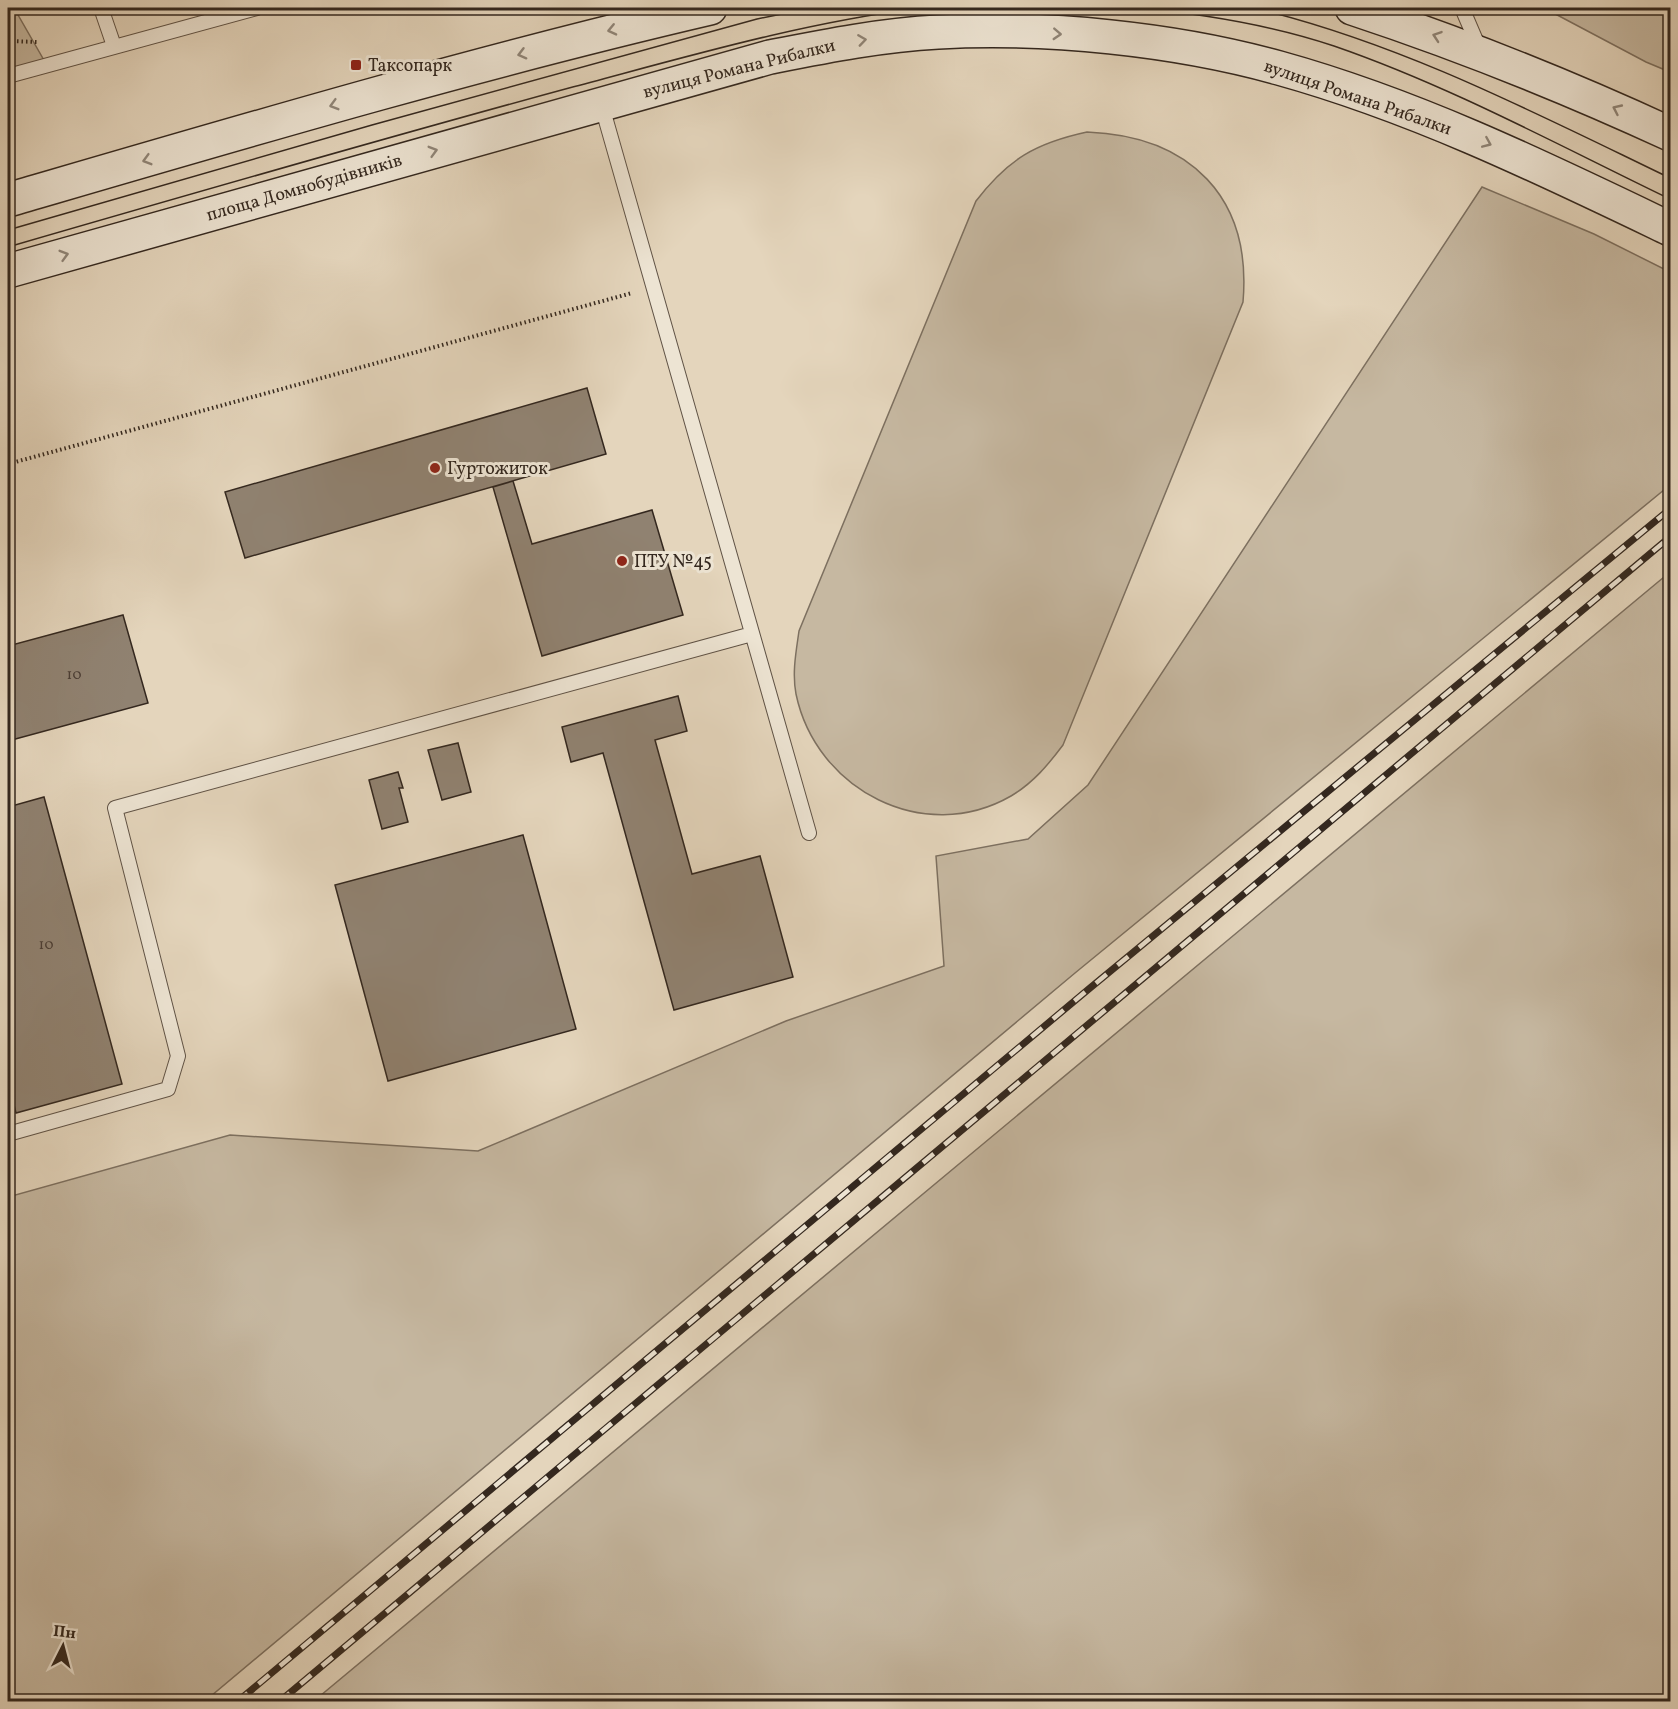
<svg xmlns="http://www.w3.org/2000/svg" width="1678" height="1709" font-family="Vollkorn,serif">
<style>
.green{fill:#c6b8a1;stroke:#7d7060;stroke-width:1.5}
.building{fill:#908271;stroke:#34281f;stroke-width:1.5}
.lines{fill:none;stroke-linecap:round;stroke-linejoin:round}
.lane-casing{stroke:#605346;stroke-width:16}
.secondary-casing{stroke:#34281f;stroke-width:36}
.path{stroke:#34281f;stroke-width:4;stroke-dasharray:1.5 3;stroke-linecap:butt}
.lane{stroke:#ede4d3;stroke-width:14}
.secondary{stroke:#ede4d3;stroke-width:33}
.tram{stroke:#34281f;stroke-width:1.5}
.rail-casing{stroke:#34281f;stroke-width:7}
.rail{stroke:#ede4d3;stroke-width:4.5;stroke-dasharray:14;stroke-linecap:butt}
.oneway{stroke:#908679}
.poi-dot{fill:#8f2418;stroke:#ede4d3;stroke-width:2}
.labels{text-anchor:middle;stroke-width:6;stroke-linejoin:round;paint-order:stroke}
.number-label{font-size:15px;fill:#4b3e34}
.poi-label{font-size:18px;fill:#34281f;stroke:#ede4d3;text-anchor:start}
.street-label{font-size:18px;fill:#34281f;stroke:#ede4d3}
</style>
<rect width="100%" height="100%" fill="#e4d5bc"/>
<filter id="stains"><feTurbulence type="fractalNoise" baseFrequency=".00333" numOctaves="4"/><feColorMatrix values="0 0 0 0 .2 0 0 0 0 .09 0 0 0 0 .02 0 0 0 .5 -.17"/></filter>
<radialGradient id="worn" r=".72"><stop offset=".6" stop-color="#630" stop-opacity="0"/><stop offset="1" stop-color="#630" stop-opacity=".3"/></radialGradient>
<path class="green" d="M8,8H14L45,62L8,73Z
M1544,8H1670V72L1646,62Z
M1087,132C1190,136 1252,197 1243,302L1063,745C1048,765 1033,783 1011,796C924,846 816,790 796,694C792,673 796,652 799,631L976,201C1008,159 1036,143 1087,132Z
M1482,187L1594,234L1670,272V485L1075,973L205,1701H8V1197L230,1135L478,1151L786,1021L944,966L936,856L1028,839L1088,785Z
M1670,572V1701H314Z"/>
<path class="building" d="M587,388L606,454L245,558L225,492Z
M513,481L532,544L652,510L683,615L542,656L493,487Z
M123,615L148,703L8,741V646Z
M678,696L687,731L655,740L692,874L760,856L793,977L674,1010L603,753L571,762L562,727Z
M458,743L471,792L442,800L428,750Z
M398,772L403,788H399L408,822L382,829L369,780Z
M44,797L122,1084L16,1113L8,1081V807Z
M523,835L576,1029L388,1081L335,885Z"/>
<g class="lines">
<defs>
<path id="lane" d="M101,8L114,46
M1462,8L1480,50
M8,76L257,8
M601,103L809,833
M8,1134L168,1089L178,1056L115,808L752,634"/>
<path id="secondary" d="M1352,8C1461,44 1566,86 1670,134
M8,200C241,132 474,63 710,8
M8,271L770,57C826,46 881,35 938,32C1046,26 1175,39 1279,68C1416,106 1543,168 1670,229"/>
</defs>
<use href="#lane" class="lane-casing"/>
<use href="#secondary" class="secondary-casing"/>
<path class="path" d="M8,41L37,42
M8,464L632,293"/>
<use href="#lane" class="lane"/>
<use href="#secondary" class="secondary"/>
<path class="tram" d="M1138,8C1204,14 1271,25 1334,46C1450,86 1560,146 1670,199
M1254,8C1401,43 1535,113 1670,178
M8,230L372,125L757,19L812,8
M8,247C194,193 381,139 569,88C686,57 801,23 920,8"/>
<defs>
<path id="rail" d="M237,1702L1090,988L1670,509
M279,1702L1670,537"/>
</defs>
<use href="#rail" class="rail-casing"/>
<use href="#rail" class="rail"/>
</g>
<defs><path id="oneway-chevron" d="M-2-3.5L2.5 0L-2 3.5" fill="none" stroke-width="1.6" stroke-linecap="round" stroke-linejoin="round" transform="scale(1.5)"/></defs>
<g class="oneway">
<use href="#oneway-chevron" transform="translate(612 30) rotate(167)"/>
<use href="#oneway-chevron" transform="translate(1057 34) rotate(3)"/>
<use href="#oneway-chevron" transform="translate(1437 36) rotate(-161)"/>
<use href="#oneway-chevron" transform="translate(862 40) rotate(-8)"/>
<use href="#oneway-chevron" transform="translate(522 54) rotate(165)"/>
<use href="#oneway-chevron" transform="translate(334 105) rotate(164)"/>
<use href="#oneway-chevron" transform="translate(1617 109) rotate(-155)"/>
<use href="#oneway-chevron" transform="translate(1487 143) rotate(23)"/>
<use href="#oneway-chevron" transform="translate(433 151) rotate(-16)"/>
<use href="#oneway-chevron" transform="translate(147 160) rotate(164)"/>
<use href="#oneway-chevron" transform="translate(64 255) rotate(-16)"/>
</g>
<g class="poi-dot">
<rect x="350" y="59" width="12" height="12" rx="3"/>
<circle cx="435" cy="468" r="6"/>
<circle cx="622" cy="561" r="6"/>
</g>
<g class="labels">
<g class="number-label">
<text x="74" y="679">10</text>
<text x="46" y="949">10</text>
</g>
<g class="poi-label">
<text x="368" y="71">Таксопарк</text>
<text x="447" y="474">Гуртожиток</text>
<text x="634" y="567">ПТУ №45</text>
</g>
<g class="street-label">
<text transform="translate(739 68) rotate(-14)" y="6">вулиця Романа Рибалки</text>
<text transform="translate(1358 97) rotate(19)" y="6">вулиця Романа Рибалки</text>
<text transform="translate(304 187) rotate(-16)" y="6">площа Домнобудівників</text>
</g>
</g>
<rect width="1678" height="1709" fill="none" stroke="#e4d5bc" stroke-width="30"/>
<rect x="9" y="9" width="1660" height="1691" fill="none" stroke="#34281f" stroke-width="3"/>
<rect x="15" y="15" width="1648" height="1679" fill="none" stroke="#34281f" stroke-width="1.5"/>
<g transform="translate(63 1646) rotate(6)" stroke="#ede4d3" stroke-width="4.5" paint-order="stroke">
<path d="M0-4.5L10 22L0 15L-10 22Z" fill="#34281f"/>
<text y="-9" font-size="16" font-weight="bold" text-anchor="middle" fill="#34281f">Пн</text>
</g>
<rect width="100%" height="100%" filter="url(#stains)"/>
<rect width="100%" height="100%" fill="url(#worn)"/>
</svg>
